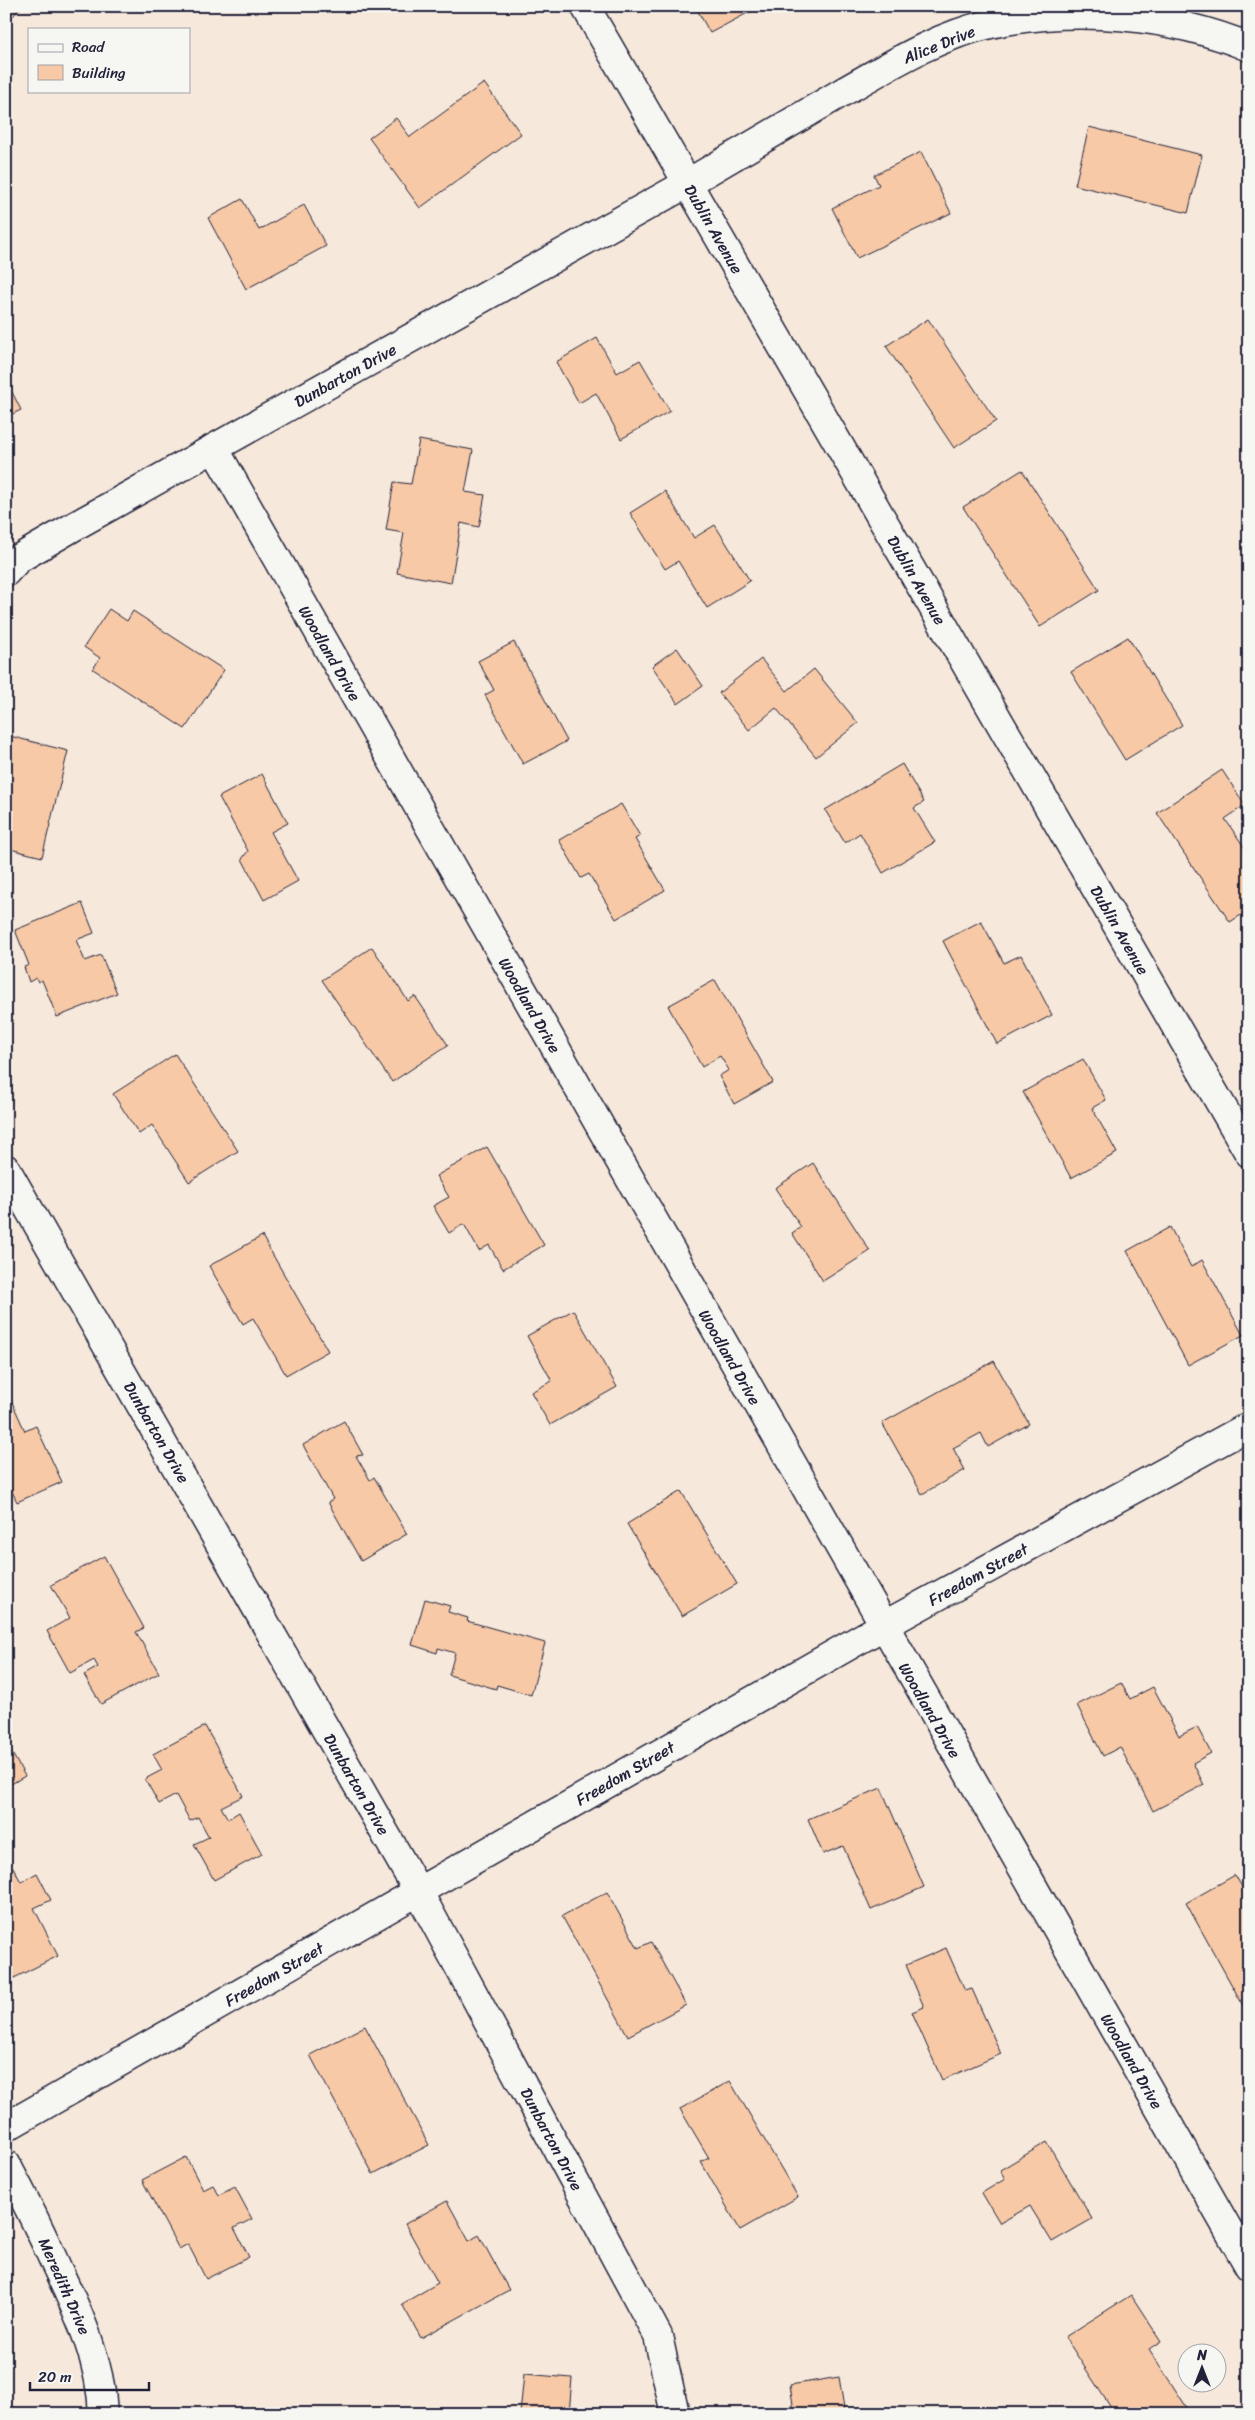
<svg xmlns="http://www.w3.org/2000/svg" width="1255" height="2420" font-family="Sriracha,sans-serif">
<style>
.building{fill:#f7c9a6;stroke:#22223b}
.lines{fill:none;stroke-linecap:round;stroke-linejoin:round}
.minor-casing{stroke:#22223b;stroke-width:31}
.minor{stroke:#f6f6f2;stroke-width:28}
.labels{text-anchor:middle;stroke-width:4.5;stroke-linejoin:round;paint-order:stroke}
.street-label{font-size:16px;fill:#22223b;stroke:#f6f6f2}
</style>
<rect width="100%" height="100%" fill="#f6e8db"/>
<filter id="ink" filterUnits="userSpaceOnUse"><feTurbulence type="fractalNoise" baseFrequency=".02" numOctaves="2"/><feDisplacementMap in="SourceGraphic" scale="10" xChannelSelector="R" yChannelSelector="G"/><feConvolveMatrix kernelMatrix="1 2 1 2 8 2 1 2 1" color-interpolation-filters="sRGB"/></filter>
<g filter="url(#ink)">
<path class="building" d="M6,6H22L6,24Z
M695,6H756L757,8L710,33Z
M484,83L521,134L420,208L369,138L396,118L410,137Z
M1089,127L1202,155L1188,213L1075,185Z
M921,152L951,213L857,258L832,208L879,185L874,175Z
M242,199L259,230L304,205L326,246L246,289L208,218Z
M928,319L996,421L954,448L886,346Z
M597,338L617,373L640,360L670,411L621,439L596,393L579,403L556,362Z
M6,380L21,410L6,417Z
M419,440L473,450L465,492L485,495L479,527L461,523L451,583L397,573L404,533L386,530L394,482L411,484Z
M1022,470L1099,590L1040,627L963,507Z
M665,491L694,538L715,525L750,581L707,608L678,561L665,569L630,513Z
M109,609L127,621L133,611L224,670L185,729L93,669L100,658L84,647Z
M1128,637L1182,725L1125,760L1071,672Z
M514,642L567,741L523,764L485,695L494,690L478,661Z
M677,648L703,686L678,704L652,666Z
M761,659L787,691L814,669L858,723L816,757L776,708L749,730L719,693Z
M6,735L68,751L42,857L6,848Z
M902,764L924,802L914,808L935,842L883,873L860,833L845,843L825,810Z
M1222,770L1245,805L1225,819L1249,854V910L1230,922L1157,813Z
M262,774L288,823L271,832L298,881L264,900L242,859L248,851L219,797Z
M621,804L640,836L635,839L665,890L616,919L589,874L581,878L559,840Z
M82,903L94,933L76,940L85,961L101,955L117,993L57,1017L42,980L38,982L36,978L29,982L24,967L29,965L15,930Z
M981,921L1004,963L1021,955L1052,1015L997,1044L943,941Z
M372,947L408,1001L415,996L448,1045L392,1082L322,980Z
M715,980L773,1082L734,1104L719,1076L729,1070L720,1056L702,1067L668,1006Z
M175,1054L238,1151L189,1182L152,1125L139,1134L113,1094Z
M1083,1059L1106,1100L1092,1108L1117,1153L1071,1178L1023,1092Z
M487,1147L544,1245L503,1269L489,1245L479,1251L464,1224L449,1233L433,1206L449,1197L436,1176Z
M813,1163L870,1251L823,1281L792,1233L801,1227L775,1188Z
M1170,1227L1191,1267L1202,1260L1243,1335L1188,1365L1127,1251Z
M262,1236L328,1351L286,1375L253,1318L243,1324L209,1266Z
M573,1310L617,1387L550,1425L531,1392L552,1381L527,1336Z
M994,1361L1029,1424L988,1447L981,1433L953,1448L965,1470L922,1494L882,1423Z
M6,1389L25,1431L36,1426L62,1482L17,1502L6,1479Z
M344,1421L363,1455L356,1456L370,1480L374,1477L407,1534L361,1561L328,1502L333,1499L303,1445Z
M681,1491L737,1584L682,1616L627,1524Z
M104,1556L144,1628L136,1632L159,1673L101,1704L84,1675L98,1667L94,1660L70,1673L47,1631L70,1618L51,1585Z
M425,1599L450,1606L448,1612L468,1618L467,1621L545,1643L531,1695L497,1685L496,1689L449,1675L455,1653L438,1648L437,1653L412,1645Z
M1121,1683L1130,1699L1153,1687L1179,1736L1197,1727L1211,1753L1193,1763L1204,1785L1153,1811L1120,1747L1103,1756L1077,1705Z
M205,1726L243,1796L221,1807L228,1819L239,1812L262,1854L214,1880L194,1844L209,1837L198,1817L190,1821L176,1795L159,1804L145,1779L162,1770L153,1754Z
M6,1743L25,1776L6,1787Z
M881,1788L924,1887L871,1910L843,1846L823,1854L808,1819Z
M13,1867L21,1882L37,1873L51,1900L34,1908L58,1956L8,1981L6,1870Z
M1235,1875L1249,1899V2016L1186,1903Z
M607,1892L638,1948L651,1942L686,2005L628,2036L562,1916Z
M946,1948L965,1991L972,1989L1001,2054L942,2080L912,2012L924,2007L906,1965Z
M365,2026L429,2145L373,2174L310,2055Z
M730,2081L798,2197L740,2230L701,2162L709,2158L680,2109Z
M1047,2142L1092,2219L1052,2242L1030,2206L1000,2223L982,2193L1005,2179L1000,2170Z
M186,2157L203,2190L213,2185L219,2195L235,2187L252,2219L234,2228L249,2257L206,2279L188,2244L179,2249L142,2180Z
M447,2201L469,2241L479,2235L509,2290L421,2338L402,2304L438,2283L405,2224Z
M1131,2295L1161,2341L1149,2349L1191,2414H1115L1065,2337Z
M524,2374L572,2378L569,2414H520Z
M839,2377L845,2414H785L784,2412L794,2411L790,2385Z"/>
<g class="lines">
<defs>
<path id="minor" d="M585,6L1249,1153
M214,448L1249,2266
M6,572L18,559L73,527C278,412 484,299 688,183C739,153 790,123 841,93C889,66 936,36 990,24C1075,6 1169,14 1249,47
M6,1169L418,1891L658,2336L675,2414
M6,2127L883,1626L1249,1426
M6,2164C25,2199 42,2234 58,2270C80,2316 101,2362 103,2414"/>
</defs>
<use href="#minor" class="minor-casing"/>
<use href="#minor" class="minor"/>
</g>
</g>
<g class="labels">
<g class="street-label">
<text transform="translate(939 44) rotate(-22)" y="6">Alice Drive</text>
<text transform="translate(714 229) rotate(60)" y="6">Dublin Avenue</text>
<text transform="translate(345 375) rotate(-29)" y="6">Dunbarton Drive</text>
<text transform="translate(917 580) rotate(60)" y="6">Dublin Avenue</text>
<text transform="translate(330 653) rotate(60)" y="6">Woodland Drive</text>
<text transform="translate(1120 930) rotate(60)" y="6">Dublin Avenue</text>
<text transform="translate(530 1005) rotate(60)" y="6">Woodland Drive</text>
<text transform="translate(730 1357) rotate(60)" y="6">Woodland Drive</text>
<text transform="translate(157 1432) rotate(60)" y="6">Dunbarton Drive</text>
<text transform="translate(978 1574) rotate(-29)" y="6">Freedom Street</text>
<text transform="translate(930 1710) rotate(60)" y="6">Woodland Drive</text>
<text transform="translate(625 1773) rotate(-30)" y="6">Freedom Street</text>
<text transform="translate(357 1784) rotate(60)" y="6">Dunbarton Drive</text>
<text transform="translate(274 1974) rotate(-30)" y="6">Freedom Street</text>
<text transform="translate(1132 2061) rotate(60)" y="6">Woodland Drive</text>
<text transform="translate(552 2139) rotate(62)" y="6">Dunbarton Drive</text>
<text transform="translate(65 2286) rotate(66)" y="6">Meredith Drive</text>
</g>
</g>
<rect width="1255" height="2420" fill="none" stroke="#f6f6f2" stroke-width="25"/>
<rect x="12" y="12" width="1230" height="2395" fill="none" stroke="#22223b" stroke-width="2" filter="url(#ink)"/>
<rect x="28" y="28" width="162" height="65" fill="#f6f6f2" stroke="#a1a1a9"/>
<rect x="38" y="44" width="25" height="8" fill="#f6f6f2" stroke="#a1a1a9"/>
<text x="72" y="52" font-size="15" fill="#22223b">Road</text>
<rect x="38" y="65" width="25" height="15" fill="#f7c9a6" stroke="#a1a1a9"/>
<text x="72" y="78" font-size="15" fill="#22223b">Building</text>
<g transform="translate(1202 2368)"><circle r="24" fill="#f6f6f2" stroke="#a1a1a9"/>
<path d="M0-4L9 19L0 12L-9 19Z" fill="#22223b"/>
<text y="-8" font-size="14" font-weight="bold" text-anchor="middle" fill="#22223b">N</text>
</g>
<path d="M30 2382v8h119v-8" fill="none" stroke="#22223b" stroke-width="2.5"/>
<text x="38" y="2382" font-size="15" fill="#22223b" stroke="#f6f6f2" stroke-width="4" paint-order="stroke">20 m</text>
</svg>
